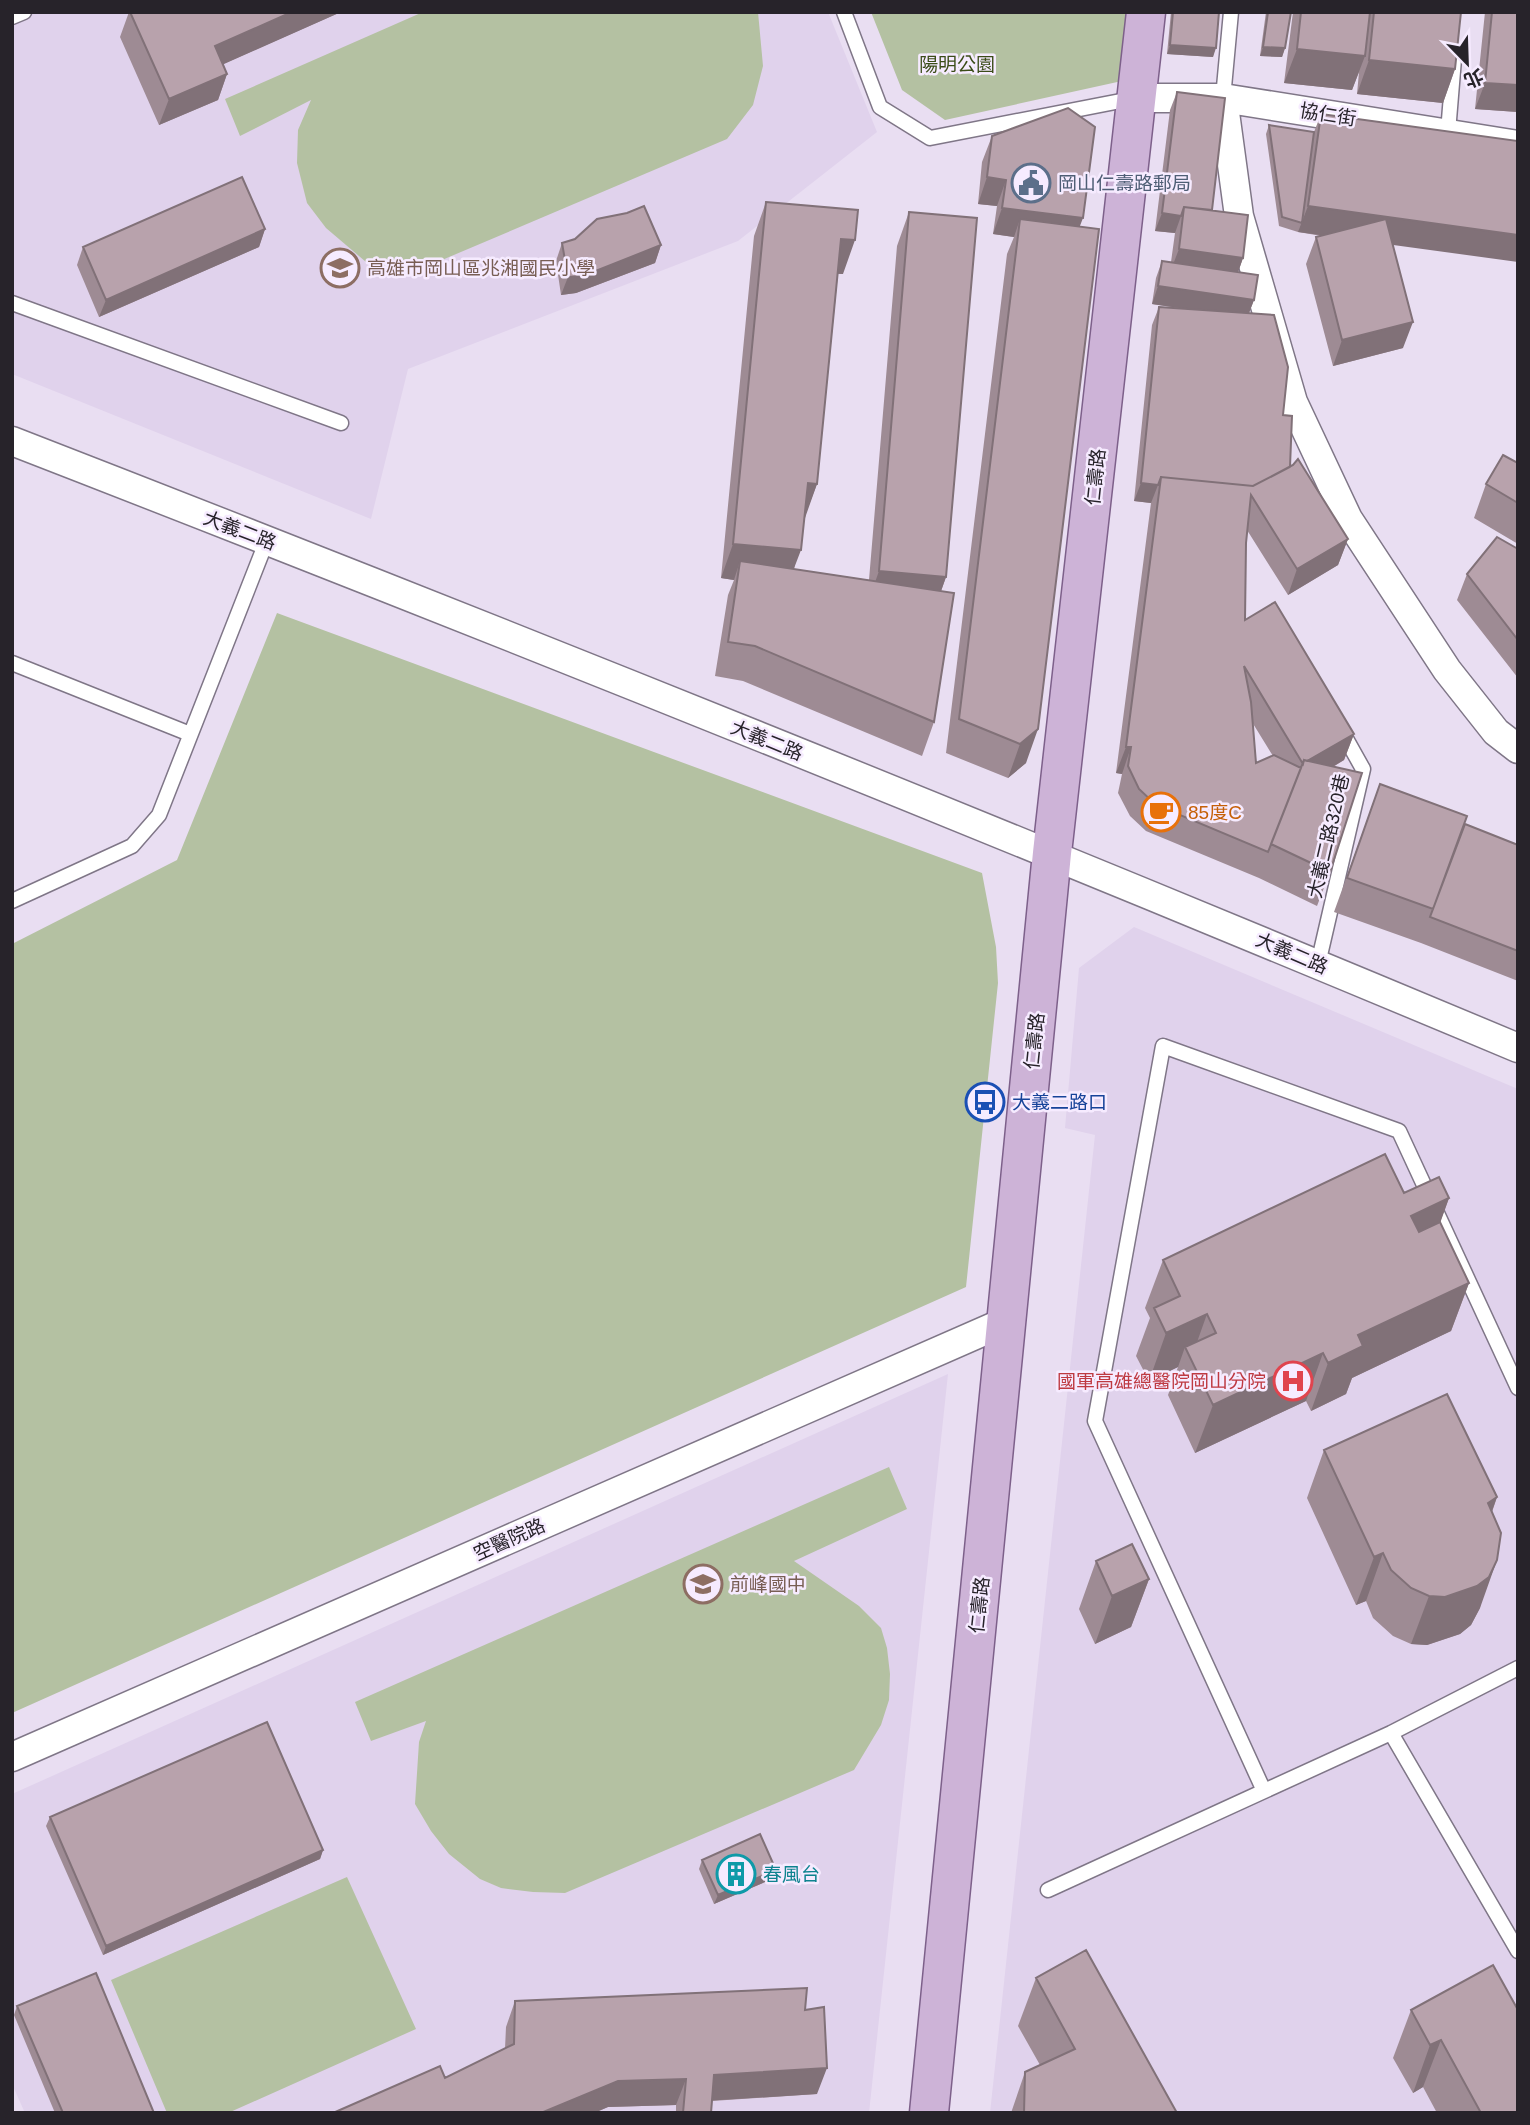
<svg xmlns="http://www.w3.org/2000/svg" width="1530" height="2125" font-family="Helvetica,'Noto Sans TC',sans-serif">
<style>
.built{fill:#e0d2ec}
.green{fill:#b4c1a2}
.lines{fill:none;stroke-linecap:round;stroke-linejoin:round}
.service-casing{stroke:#7f7687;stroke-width:17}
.minor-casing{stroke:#7f7687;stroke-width:31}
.primary-casing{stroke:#7d608a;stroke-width:41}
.service{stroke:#fff;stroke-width:14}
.minor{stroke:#fff;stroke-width:28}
.primary{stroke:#cdb3d7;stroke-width:38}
.wall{fill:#9e8b94;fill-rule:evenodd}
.shaded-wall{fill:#817178}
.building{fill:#b8a2ac;stroke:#817178;stroke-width:2}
.labels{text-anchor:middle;stroke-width:5;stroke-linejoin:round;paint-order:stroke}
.park-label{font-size:19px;fill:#3b4c18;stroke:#f6ebff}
.street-label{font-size:19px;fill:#27232a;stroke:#f6ebff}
.service-label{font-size:19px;fill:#4e5e75;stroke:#f6ebff;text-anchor:start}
.education-label{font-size:19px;fill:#785e54;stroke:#f6ebff;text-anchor:start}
.food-label{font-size:19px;fill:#c56008;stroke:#f6ebff;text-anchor:start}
.transit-label{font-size:19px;fill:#164399;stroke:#f6ebff;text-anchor:start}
.health-label{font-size:19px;fill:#be3a42;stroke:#f6ebff;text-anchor:end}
.culture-label{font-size:19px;fill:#0d838f;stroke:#f6ebff;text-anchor:start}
</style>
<rect width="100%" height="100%" fill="#e9def2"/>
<path class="built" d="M12,12H828L877,132L738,241L408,369L371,519L12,374Z
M1134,927L1518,1089V2113H990L1095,1135L1065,1128L1079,968Z
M948,1374L869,2113H25L12,2084V1794Z"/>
<path class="green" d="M423,12H758L763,66L753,105L727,139L402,277L366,262L326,228L307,203L297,163L298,130L311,100L240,136L225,99Z
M871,12H1138L1131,79L945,120L902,90Z
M277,613L982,873L996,947L998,983L966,1287L12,1713V944L177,860Z
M889,1467L907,1509L794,1561L859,1606L881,1628L887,1648L890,1674L889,1700L881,1725L854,1770L565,1893L533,1892L501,1888L480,1879L449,1854L431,1831L415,1804L419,1742L426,1721L371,1741L355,1702Z
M347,1877L416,2029L228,2113H167L111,1980Z"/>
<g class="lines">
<defs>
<path id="service" d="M844,12L880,107L930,138L1136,98
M12,17L24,12
M1223,98L1231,12
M1448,132L1454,59
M12,303L341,423
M12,663L190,734
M12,901L132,846L159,815L267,540
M1318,964L1363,769L1340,728
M1391,1733L1518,1951
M1264,1791L1095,1421L1163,1046L1399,1131L1518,1388
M1048,1890L1391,1733L1518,1668"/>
<path id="minor" d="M1137,98H1223L1518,145
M1223,98L1239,216L1293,402L1348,519L1447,670L1496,732L1518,749
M12,441C517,637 1019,839 1518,1048
M12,1757L1007,1321"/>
<path id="primary" d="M929,2113L1052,853L1146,12"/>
</defs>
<use href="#service" class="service-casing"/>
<use href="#minor" class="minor-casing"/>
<use href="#primary" class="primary-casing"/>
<use href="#service" class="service"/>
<use href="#minor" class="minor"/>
<use href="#primary" class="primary"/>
</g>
<path class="wall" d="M129,12H341L223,64L227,74L218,100L159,125L120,37Z
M1171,12H1219L1213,57L1167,54Z
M1266,12H1291L1285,48L1282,57L1260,56Z
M1293,12H1461L1455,69L1443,103L1357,94L1359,72L1352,90L1284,83Z
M1485,12H1518V112L1475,109Z
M1177,92L1212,210L1243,258L1238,272L1254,300L1249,313L1283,415L1290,467L1348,539L1338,565L1288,595L1247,530L1246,543L1245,620L1354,734L1344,760L1333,767L1330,872L1317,906L1259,878L1146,831L1130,816L1118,793L1122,774L1116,773L1151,503L1134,501L1152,325L1159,307L1177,308L1152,304L1156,278L1162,261L1171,262L1175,233L1155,231L1170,110ZM1252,722L1273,756L1256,763Z
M1321,114L1393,245L1403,348L1333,366L1306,264L1316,237L1322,236L1298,232L1279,226L1266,134L1269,125L1314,132Z
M992,136L1080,226L1026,763L1008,778L946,753L1007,254L1014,237L993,234L997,206L978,204L982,162Z
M766,202L843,274H838L817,484L804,518L794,569L869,580L897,246L909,212L946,577L941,591L934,722L922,756L743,681L715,676L728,595L734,580L721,578L754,236Z
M265,229L259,247L99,317L77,265L83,247Z
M562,243L661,245L655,263L576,293L561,295L556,261Z
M1486,484L1518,503V544L1474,518Z
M1518,549V678L1457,600L1467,574Z
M1380,784L1465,824L1518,845V981L1421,943L1334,912Z
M1404,1193L1449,1198L1440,1222L1469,1283L1451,1331L1352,1378L1346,1394L1311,1411L1306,1401L1195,1453L1168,1395L1178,1367L1149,1381L1136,1356L1150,1318L1145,1308L1163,1260Z
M1324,1450L1497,1497L1492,1512L1480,1608L1471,1625L1460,1634L1427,1645L1411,1644L1393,1636L1373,1618L1366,1601L1356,1605L1307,1498Z
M1096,1561L1149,1579L1131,1627L1095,1644L1079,1609Z
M50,1817L323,1850L320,1859L103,1955L46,1826Z
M702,1860L772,1879L714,1904L699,1869Z
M1036,1978L1177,2113H1011L1025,2072L1040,2065L1018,2026Z
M515,2001L805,2010L817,2094L712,2101L711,2113H676V2105L608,2107L594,2113H333L445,2078L505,2049L506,2027Z
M17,2006L154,2113H55L14,2015Z
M1411,2010L1518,2113H1437L1423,2087L1413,2093L1393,2058Z"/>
<path class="shaded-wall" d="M292,12H341L206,72L215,46Z
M1170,45L1216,48L1213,57L1167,54Z
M1263,47L1285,48L1282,57L1260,56Z
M1297,49L1365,56L1352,90L1284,83Z
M1369,60L1455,69L1443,103L1357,94Z
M227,74L218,100L159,125L169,99Z
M1485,83L1518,85V112L1475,109Z
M987,177L1006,180L997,206L978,204Z
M1308,206L1518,235V262L1298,232Z
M1002,208L1083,218L1073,244L1020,219L1014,237L993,234Z
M1162,213L1181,216L1175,233L1155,231Z
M265,229L259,247L99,317L106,300Z
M841,239L855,240L843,274L828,273Z
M661,245L655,263L576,293L561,295L568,277Z
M1179,249L1243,258L1234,284L1169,275Z
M1158,286L1254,300L1247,318L1152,304Z
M1413,322L1403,348L1333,366L1342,340Z
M808,483L817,484L805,518L795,517Z
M1141,483L1158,485L1151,503L1134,501Z
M1348,539L1338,565L1288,595L1297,569Z
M733,544L801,550L788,584L740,561L734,580L721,578Z
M879,571L946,577L934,611L867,605Z
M1038,729L1026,763L1008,778L1020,744Z
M1354,734L1344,760L1293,790L1303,764Z
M1126,747H1131L1122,774L1116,773Z
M1449,1198L1432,1246L1394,1264L1411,1216Z
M1469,1283L1451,1331L1352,1378L1346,1394L1311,1411L1328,1363L1358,1335Z
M1207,1314L1191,1359L1185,1347L1178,1367L1149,1381L1166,1333Z
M1323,1353L1306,1401L1195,1453L1213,1405Z
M1497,1497L1480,1545L1488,1503Z
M1383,1553L1366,1601L1356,1605L1374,1557Z
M1497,1560L1480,1608L1471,1625L1460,1634L1427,1645L1411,1644L1429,1596Z
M1149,1579L1131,1627L1095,1644L1112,1596Z
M323,1850L320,1859L103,1955L106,1946Z
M776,1870L772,1879L714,1904L718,1895Z
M1441,2040L1423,2087L1413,2093L1430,2045Z
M827,2068L817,2094L704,2101L714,2075Z
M686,2079L676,2105L608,2107L594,2113H541L618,2081Z"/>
<path class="building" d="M130,12H292L215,46L227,74L169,99Z
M1173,12H1219L1216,48L1170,45Z
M1268,12H1291L1285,48L1263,47Z
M1301,12H1370L1365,56L1297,49Z
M1374,12H1461L1455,69L1369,60Z
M1492,12H1518V85L1485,83Z
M1177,92L1225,98L1212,210L1184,207L1181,216L1162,213Z
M1068,108L1095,127L1083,218L1002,208L1006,180L987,177L992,136Z
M1321,114L1518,141V235L1308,206Z
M1269,125L1314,132L1302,223L1282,217Z
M242,177L265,229L106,300L83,247Z
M766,202L858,210L855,240L841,239L817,484L808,483L801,550L733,544Z
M644,206L661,245L583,276L568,277L562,243L575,239L597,219L627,213Z
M1184,207L1248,215L1243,258L1179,249Z
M909,212L977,218L946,577L879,571Z
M1020,219L1099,229L1038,729L1020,744L959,719Z
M1386,219L1413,322L1342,340L1316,237Z
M1162,261L1258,275L1254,300L1158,286Z
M1159,307L1274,315L1288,367L1283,415L1292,416L1290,467L1253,486L1161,477L1158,485L1141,483Z
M1503,455L1518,463V503L1486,484Z
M1298,459L1348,539L1297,569L1251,495L1246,543L1245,620L1275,602L1354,734L1307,761L1304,760L1303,764L1244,666L1251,702L1256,763L1274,755L1301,768L1268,852L1156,805L1139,789L1128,766L1131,747H1126L1161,477L1253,486L1293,465Z
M1497,537L1518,549V640L1467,574Z
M740,561L954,593L934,722L755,646L728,642Z
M1304,760L1362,773L1330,872L1271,844Z
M1380,784L1467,816L1433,909L1347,878Z
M1465,824L1518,845V951L1430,917Z
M1385,1154L1404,1193L1439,1177L1449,1198L1411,1216L1419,1232L1440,1222L1469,1283L1358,1335L1363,1346L1328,1363L1323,1353L1213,1405L1185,1347L1216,1333L1207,1314L1166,1333L1154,1308L1180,1296L1163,1260Z
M1447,1394L1497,1497L1488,1503L1501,1533L1497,1560L1489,1577L1477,1586L1445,1597L1429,1596L1411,1588L1391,1570L1383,1553L1374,1557L1324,1450Z
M1132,1544L1149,1579L1112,1596L1096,1561Z
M267,1722L323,1850L106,1946L50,1817Z
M760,1834L776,1870L718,1895L702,1860Z
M1086,1950L1177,2113H1024L1025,2072L1075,2049L1036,1978Z
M1493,1965L1518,2010V2113H1481L1441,2040L1430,2045L1411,2010Z
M96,1973L154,2113H63L17,2006Z
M807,1988L805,2010L824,2007L827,2068L714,2075L711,2113H683L686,2079L618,2081L541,2113H333L440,2066L445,2078L514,2044L515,2001Z"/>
<defs>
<symbol id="civic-ring" viewBox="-11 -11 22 22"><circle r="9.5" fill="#f6ebff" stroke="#5c6f8a" stroke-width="1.5"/><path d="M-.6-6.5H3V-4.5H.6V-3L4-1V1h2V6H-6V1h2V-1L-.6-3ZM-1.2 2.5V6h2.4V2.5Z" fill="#5c6f8a"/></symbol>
<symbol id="school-ring" viewBox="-11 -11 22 22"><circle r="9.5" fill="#f6ebff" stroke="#8d6e63" stroke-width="1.5"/><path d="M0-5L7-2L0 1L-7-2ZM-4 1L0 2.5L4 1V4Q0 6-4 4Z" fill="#8d6e63"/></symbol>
<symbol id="cafe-ring" viewBox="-11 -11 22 22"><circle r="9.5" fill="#f6ebff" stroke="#e8710a" stroke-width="1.5"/><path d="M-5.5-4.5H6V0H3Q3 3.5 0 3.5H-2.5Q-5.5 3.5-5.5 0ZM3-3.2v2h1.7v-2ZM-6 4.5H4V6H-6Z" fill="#e8710a"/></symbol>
<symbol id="bus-ring" viewBox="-11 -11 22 22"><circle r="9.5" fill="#f6ebff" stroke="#1a4fb4" stroke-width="1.5"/><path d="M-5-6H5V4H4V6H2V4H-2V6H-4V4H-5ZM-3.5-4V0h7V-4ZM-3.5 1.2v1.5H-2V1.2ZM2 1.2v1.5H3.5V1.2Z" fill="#1a4fb4"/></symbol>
<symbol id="hospital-ring" viewBox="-11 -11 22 22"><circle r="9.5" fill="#f6ebff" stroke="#e0444e" stroke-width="1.5"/><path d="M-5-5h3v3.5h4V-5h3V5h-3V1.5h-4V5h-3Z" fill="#e0444e"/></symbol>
<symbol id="building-ring" viewBox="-11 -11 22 22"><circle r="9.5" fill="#f6ebff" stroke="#0f9aa8" stroke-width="1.5"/><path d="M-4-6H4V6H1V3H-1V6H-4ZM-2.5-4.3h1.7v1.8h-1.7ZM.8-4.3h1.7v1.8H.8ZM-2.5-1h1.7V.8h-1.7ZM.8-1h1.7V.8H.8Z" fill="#0f9aa8"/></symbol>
</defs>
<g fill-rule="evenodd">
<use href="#civic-ring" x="1009" y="161" width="44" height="44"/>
<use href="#school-ring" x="318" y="246" width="44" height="44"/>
<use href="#cafe-ring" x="1139" y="790" width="44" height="44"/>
<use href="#bus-ring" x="963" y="1080" width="44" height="44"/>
<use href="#hospital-ring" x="1271" y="1359" width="44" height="44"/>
<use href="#school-ring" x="681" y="1562" width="44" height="44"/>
<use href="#building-ring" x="714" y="1852" width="44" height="44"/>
</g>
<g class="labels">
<g class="park-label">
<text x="957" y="71">陽明公園</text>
</g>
<g class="street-label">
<text transform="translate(1328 114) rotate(9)" y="7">協仁街</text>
<text transform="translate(1095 477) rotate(-84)" y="7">仁壽路</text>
<text transform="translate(240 530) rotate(21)" y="7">大義二路</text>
<text transform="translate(767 740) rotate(22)" y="7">大義二路</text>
<text transform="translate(1328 836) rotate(-77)" y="7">大義二路320巷</text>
<text transform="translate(1292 953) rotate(23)" y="7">大義二路</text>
<text transform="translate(1034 1041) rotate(-84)" y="7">仁壽路</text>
<text transform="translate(509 1539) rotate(-24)" y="7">空醫院路</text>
<text transform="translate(979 1605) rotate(-84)" y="7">仁壽路</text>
</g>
<g class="service-label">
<text x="1058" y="190">岡山仁壽路郵局</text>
</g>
<g class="education-label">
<text x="367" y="275">高雄市岡山區兆湘國民小學</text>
<text x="730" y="1591">前峰國中</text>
</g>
<g class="food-label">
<text x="1188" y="819">85度C</text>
</g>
<g class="transit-label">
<text x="1012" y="1109">大義二路口</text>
</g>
<g class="health-label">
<text x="1266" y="1388">國軍高雄總醫院岡山分院</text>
</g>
<g class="culture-label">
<text x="763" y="1881">春風台</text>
</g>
</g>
<rect width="1530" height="2125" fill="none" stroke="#27232a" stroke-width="28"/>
<g transform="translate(1467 63) rotate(157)" stroke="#f6ebff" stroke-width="5" paint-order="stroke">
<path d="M0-5L12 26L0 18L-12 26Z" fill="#27232a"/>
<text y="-10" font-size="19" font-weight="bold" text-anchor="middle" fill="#27232a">北</text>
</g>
</svg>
